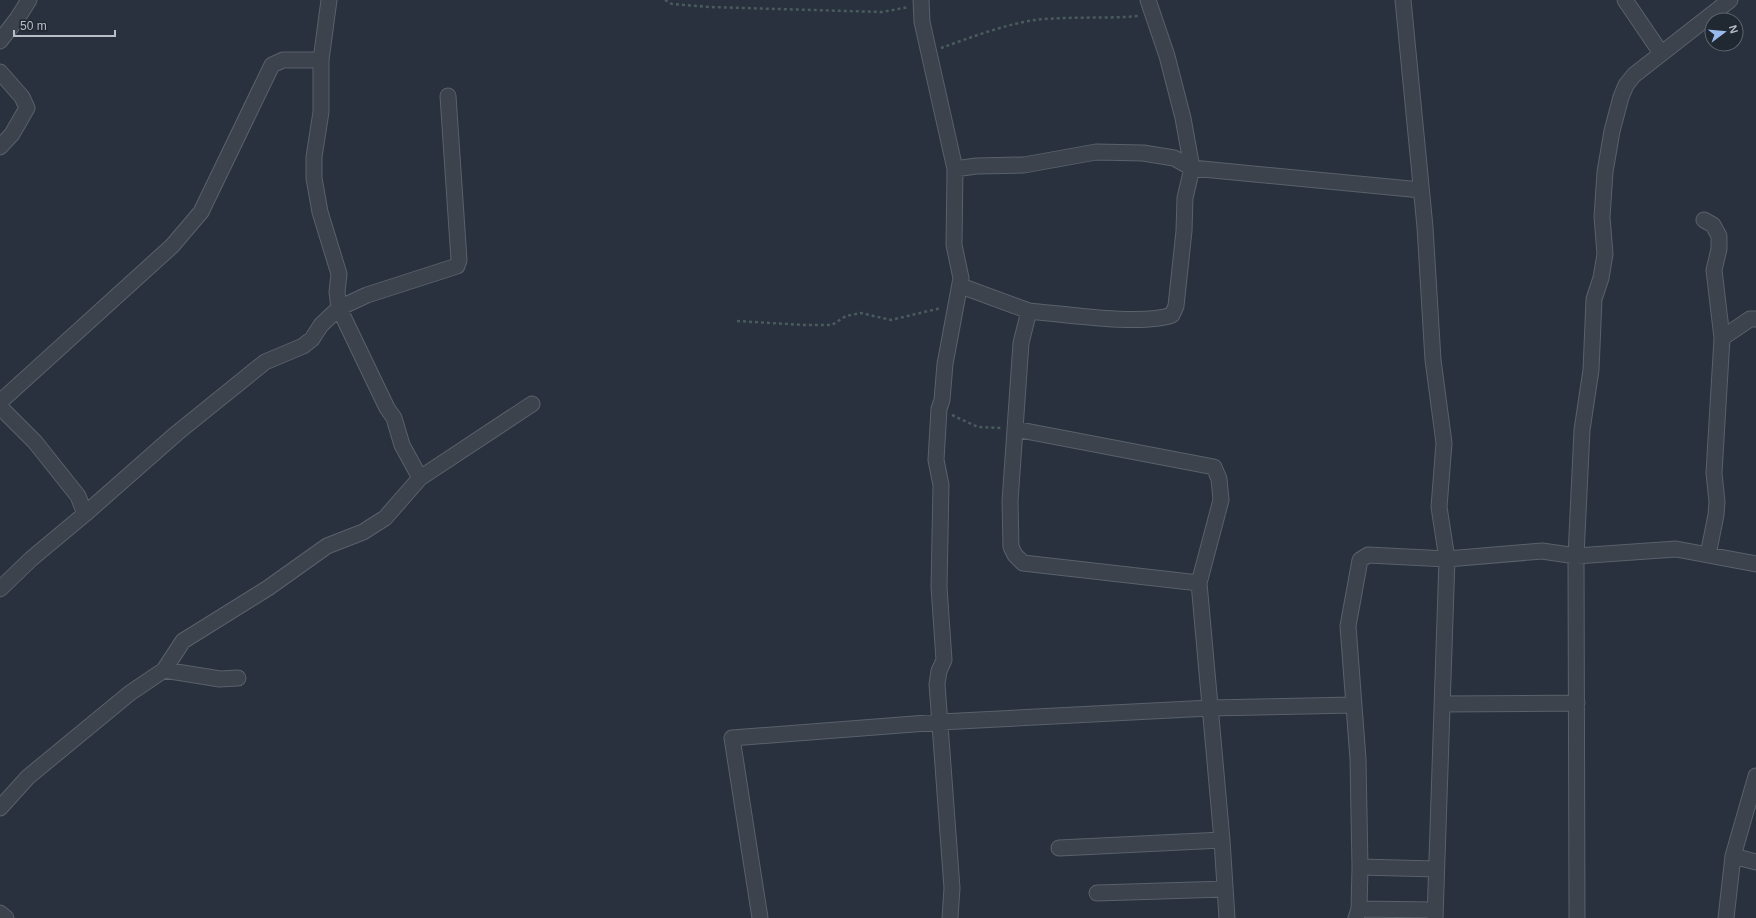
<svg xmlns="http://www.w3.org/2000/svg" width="1756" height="918" font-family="Helvetica,sans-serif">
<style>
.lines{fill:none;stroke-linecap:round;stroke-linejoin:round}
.street-casing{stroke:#59616b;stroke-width:17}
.path{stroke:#4a5b5d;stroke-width:2.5;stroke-dasharray:3 3;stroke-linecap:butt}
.street{stroke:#3c434d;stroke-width:15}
</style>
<rect width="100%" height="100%" fill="#28313d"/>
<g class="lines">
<defs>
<path id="street" d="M921,0L922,22L955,169L954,245L961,278L945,364L942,400L939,409L936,460L941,485L939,587L944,660L939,671L937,684L952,888L950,918
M1148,0L1167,56L1183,118L1192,168L1185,198L1184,231L1176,306L1172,315C1142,326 1064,314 1029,311L1021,343L1010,501L1011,547L1015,555L1023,563L1199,583
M1403,0L1425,227L1433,360L1444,443L1439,507L1447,559L1435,918
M1625,0L1661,53
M0,41L17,19L29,0
M0,72L22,97L27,108L12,134L0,147
M955,169L976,166L1024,165L1096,152L1143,153L1174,158L1192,168L1421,190
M1704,220L1713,225L1719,236V249L1714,270L1722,338
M961,286L1029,311
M0,402L172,246L201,212L272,65L283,60H321
M0,407L35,442L78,496L85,514
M1015,429L1214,467L1219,479L1221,500L1199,583L1222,840L1227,918
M420,478L402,445L394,418L387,408L339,308L367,295L457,266L459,260L448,96
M1708,555L1716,515L1717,502L1714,473L1722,338L1750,319H1756
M0,589L31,559L85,514L177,433L265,362L303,346L312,339L321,325L339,308L337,292L339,274L320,212L314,178V157L321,112V60L329,0
M164,670L183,641L268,588L327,546L363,532L385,518L420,478L532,404
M1443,704L1577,703
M0,808L28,777L130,693L164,670L220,679L238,678
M1059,848L1222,840
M1733,856L1756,862
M1360,867L1436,869
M1097,893L1225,889
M1359,909L1435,910
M0,913L6,918
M760,918L732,738L940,722L1210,708L1354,705
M1356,918L1359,909L1360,867L1358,759L1348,626L1360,560L1368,555L1447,559L1542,551L1576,556L1676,549L1756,564
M1577,918L1576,556L1582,430L1591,370L1594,299L1601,278L1605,254L1602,217L1605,172L1612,131L1621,97L1626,85L1634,75L1730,0
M1726,918L1733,856L1756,776"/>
</defs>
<use href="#street" class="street-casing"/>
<path class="path" d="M665,0L672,4L709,7L882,12L909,7
M941,48C969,38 1006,24 1035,20C1070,16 1105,19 1139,16
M737,321L804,325H832L846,316L861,313L891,320L941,308
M952,415L978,427L1002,428"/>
<use href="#street" class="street"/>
</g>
<g transform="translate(1724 32) rotate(74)"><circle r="19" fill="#202832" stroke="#5d646e"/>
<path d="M0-3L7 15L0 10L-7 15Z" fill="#98baec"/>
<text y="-6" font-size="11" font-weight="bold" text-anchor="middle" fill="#b8bec8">N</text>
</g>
<path d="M14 30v6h101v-6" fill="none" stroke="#b8bec8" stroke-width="2"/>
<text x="20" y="30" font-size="12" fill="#b8bec8" stroke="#202832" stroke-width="3" paint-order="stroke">50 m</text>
</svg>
